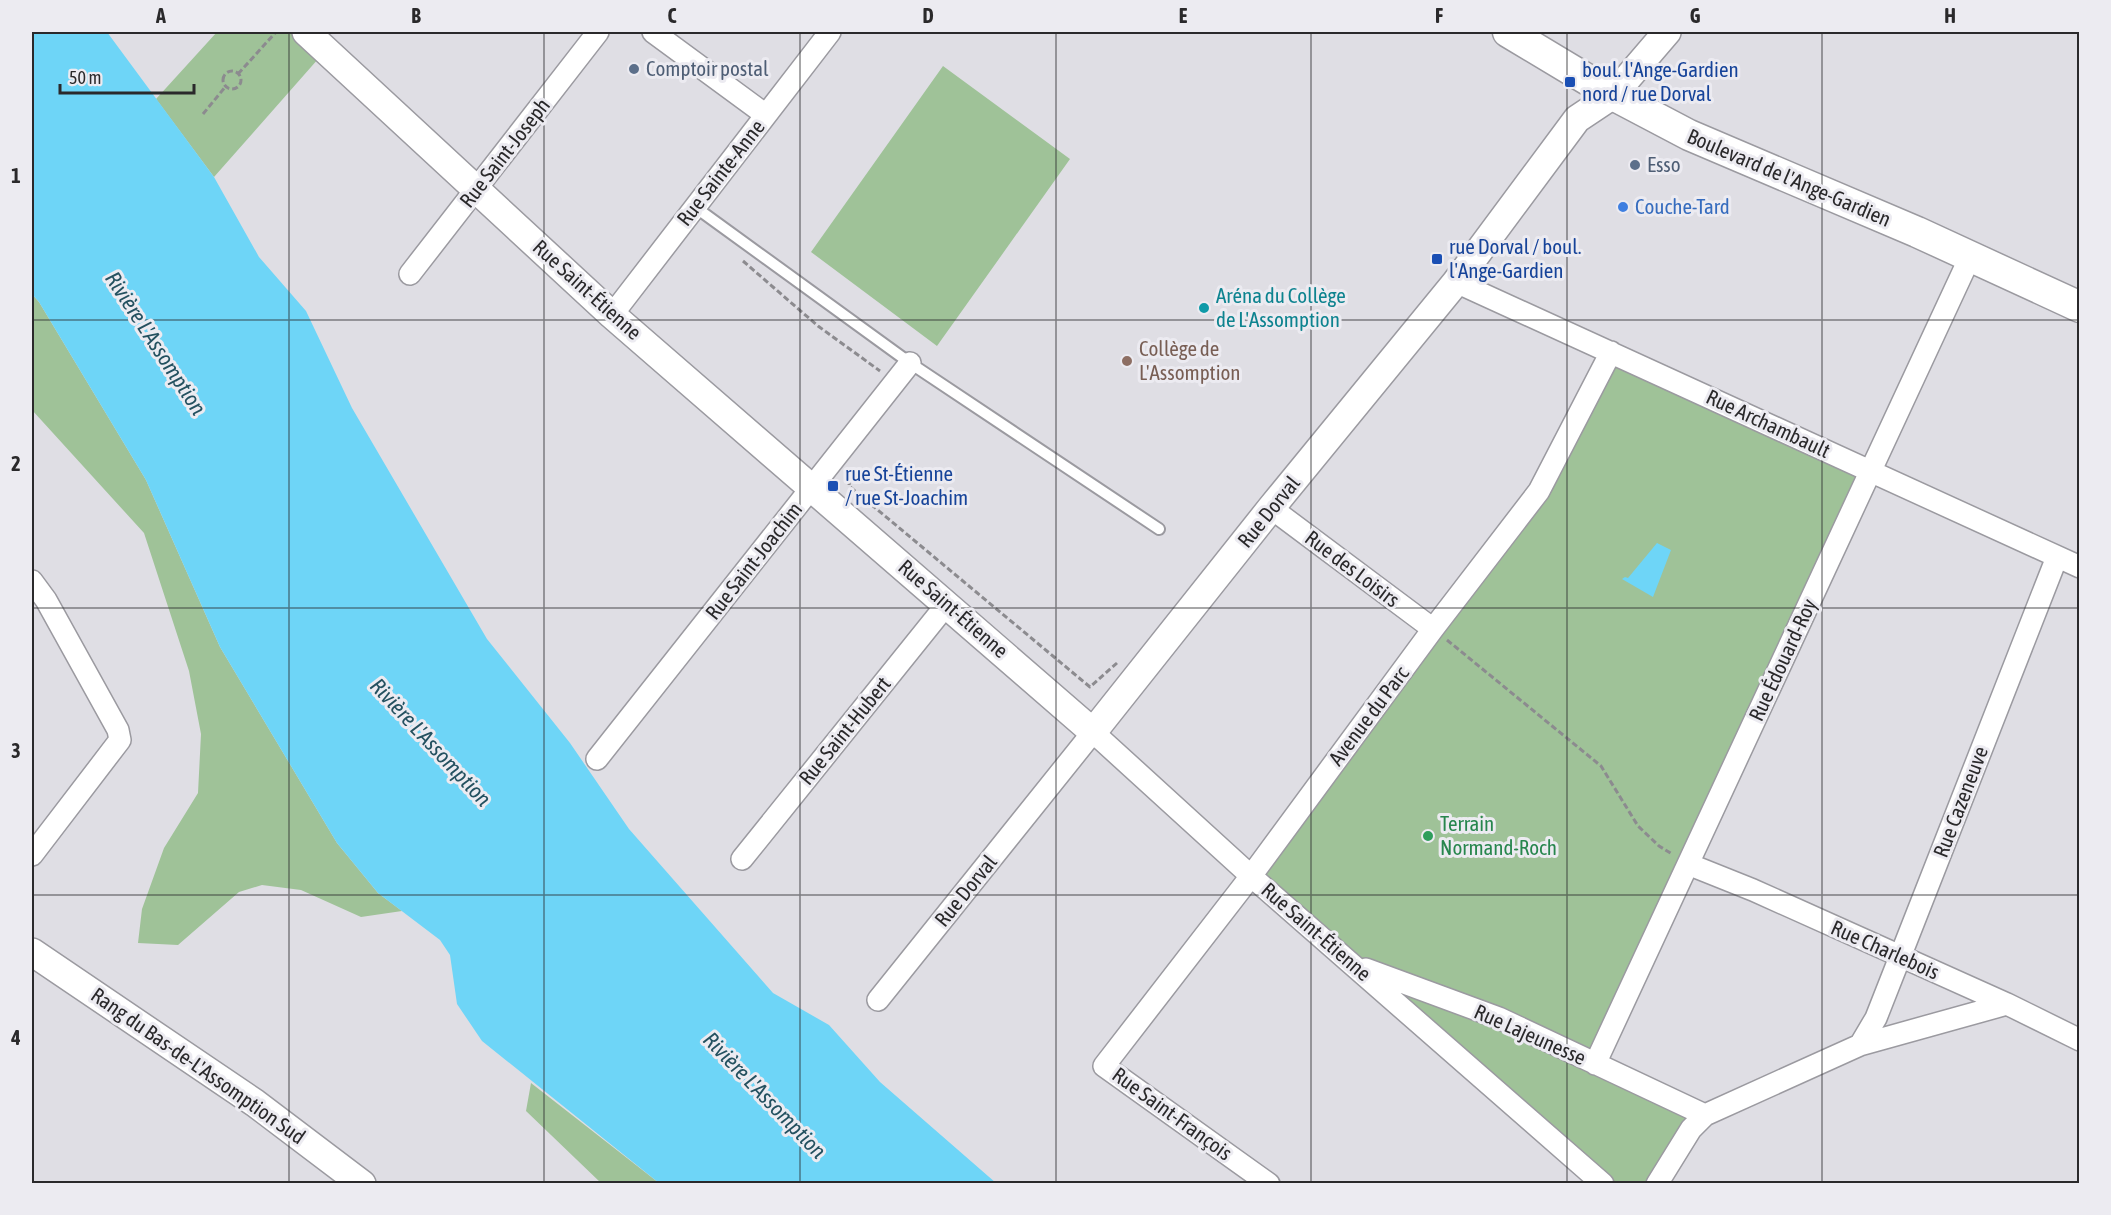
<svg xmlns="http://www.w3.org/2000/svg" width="2111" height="1215" font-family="'Asap Condensed',sans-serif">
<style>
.green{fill:#9fc298}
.water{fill:#6ed5f7}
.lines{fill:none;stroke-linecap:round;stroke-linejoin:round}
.service-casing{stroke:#9b9aa0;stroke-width:14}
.minor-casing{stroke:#9b9aa0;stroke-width:24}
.tertiary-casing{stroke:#9b9aa0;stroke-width:30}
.secondary-casing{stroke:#9b9aa0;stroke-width:33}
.path{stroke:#8c8b8f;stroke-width:3;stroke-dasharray:6 3;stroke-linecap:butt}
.service{stroke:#fff;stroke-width:10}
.minor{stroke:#fff;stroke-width:21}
.tertiary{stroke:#fff;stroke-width:27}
.secondary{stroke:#fff;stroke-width:30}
.grid{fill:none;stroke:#2a292b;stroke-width:1.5;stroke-opacity:0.55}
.service-dot{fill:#5c6f8a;stroke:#ecebf1;stroke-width:2}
.transit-dot{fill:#1a4fb4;stroke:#ecebf1;stroke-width:2}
.shop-dot{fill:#3f7fe0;stroke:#ecebf1;stroke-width:2}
.culture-dot{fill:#0f9aa8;stroke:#ecebf1;stroke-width:2}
.education-dot{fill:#8d6e63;stroke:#ecebf1;stroke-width:2}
.leisure-dot{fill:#2e9e5b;stroke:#ecebf1;stroke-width:2}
.labels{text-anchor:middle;stroke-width:6;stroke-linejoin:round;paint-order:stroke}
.service-label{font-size:21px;fill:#4e5e75;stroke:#ecebf1;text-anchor:start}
.transit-label{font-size:21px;fill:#164399;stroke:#ecebf1;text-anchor:start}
.street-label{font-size:21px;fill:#2a292b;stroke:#ecebf1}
.shop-label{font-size:21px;fill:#366cbe;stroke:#ecebf1;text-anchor:start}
.culture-label{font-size:21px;fill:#0d838f;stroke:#ecebf1;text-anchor:start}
.education-label{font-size:21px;fill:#785e54;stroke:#ecebf1;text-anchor:start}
.leisure-label{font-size:21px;fill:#27864d;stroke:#ecebf1;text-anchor:start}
.water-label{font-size:22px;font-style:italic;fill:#245160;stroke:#ecebf1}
.neatline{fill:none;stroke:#2a292b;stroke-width:2}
.grid-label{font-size:20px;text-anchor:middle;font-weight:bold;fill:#2a292b}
</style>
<rect width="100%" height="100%" fill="#dfdee4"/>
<path class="green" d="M217,32H305L326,50L214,177L156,99Z
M943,66L1070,159L937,346L811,252Z
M32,294L39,302L146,480L220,647L337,843L378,893L402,911L361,917L301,890L262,885L239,892L178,945L138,943L142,909L164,848L198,793L201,734L189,671L144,533L32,410Z
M1611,352L1871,472L1595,1064L1705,1115L1657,1183H1603L1251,876L1539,491Z
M531,1083L659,1183H601L526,1111Z"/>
<path class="water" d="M32,32H107L214,177L259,257L306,311L352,408L487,639L570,743L629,829L773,993L829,1025L880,1082L996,1183H659L482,1041L457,1004L450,955L440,940L378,893L337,843L220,647L146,480L39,302L32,294Z
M1657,543L1671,550L1653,597L1622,579L1625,577L1628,578Z"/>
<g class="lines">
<defs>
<path id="service" d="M695,207L910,363L1159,529"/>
<path id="minor" d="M653,32L766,115
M410,274L598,32
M1456,282L2080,567
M612,315L830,32
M1271,508L1433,629
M32,581L46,600L118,730L120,740L32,855
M597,759L910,363
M742,859L947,604
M1688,864L1753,890L2007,1004L2080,1040
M1366,969L1499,1018L1705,1115
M878,1000L1093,732L1251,876L1603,1184
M1860,1045L1876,1018L1900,957L2057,557
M1595,1064L1970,257
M1269,1184L1104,1066L1251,876L1433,629L1539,491L1611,352
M1657,1184L1691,1129L1705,1115L1860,1045L2007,1004"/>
<path id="tertiary" d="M306,32L612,315L1093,732L1271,508L1456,282L1577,119L1613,95L1667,32
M32,952L255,1103L362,1184"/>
<path id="secondary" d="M1508,32L1613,95L1689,135L1917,232L2080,307"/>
</defs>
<use href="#service" class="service-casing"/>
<use href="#minor" class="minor-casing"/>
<use href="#tertiary" class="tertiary-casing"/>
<use href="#secondary" class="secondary-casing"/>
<path class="path" d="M223 80a9 9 0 1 1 18 0a9 9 0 1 1-18 0Z
M238,74L276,32
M203,114L226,86
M743,261L818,326L880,371
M850,470L849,486L1090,687L1117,663
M1447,640L1601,766L1638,826L1659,846L1672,854"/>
<use href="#service" class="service"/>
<use href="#minor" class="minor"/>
<use href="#tertiary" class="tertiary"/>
<use href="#secondary" class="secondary"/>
</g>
<path class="grid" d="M289,32V1184M544,32V1184M800,32V1184M1056,32V1184M1311,32V1184M1567,32V1184M1822,32V1184M32,320H2080M32,608H2080M32,895H2080"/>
<g class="service-dot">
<circle cx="634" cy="69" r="6"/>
<circle cx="1635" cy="165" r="6"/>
</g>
<g class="transit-dot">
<rect x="1564" y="76" width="12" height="12" rx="3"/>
<rect x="1431" y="253" width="12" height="12" rx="3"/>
<rect x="827" y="480" width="12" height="12" rx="3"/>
</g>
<circle class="shop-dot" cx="1623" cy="207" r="6"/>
<circle class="culture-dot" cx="1204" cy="308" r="6"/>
<circle class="education-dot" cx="1127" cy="361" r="6"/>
<circle class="leisure-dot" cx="1428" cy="836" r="6"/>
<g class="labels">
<g class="service-label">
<text x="646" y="76">Comptoir postal</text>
<text x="1647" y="172">Esso</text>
</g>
<g class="transit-label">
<text x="1582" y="77">boul. l'Ange-Gardien<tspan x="1582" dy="24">nord / rue Dorval</tspan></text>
<text x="1449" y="254">rue Dorval / boul.<tspan x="1449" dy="24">l'Ange-Gardien</tspan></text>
<text x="845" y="481">rue St-Étienne<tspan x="845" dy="24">/ rue St-Joachim</tspan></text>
</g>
<g class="street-label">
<text transform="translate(505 153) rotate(-52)" y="7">Rue Saint-Joseph</text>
<text transform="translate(721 173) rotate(-52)" y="7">Rue Sainte-Anne</text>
<text transform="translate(1789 178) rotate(23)" y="7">Boulevard de l'Ange-Gardien</text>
<text transform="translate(587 290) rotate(42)" y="7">Rue Saint-Étienne</text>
<text transform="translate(1768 424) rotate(25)" y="7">Rue Archambault</text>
<text transform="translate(1269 512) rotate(-51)" y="7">Rue Dorval</text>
<text transform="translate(754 561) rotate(-52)" y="7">Rue Saint-Joachim</text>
<text transform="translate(1352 569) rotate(37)" y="7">Rue des Loisirs</text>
<text transform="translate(953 609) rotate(41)" y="7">Rue Saint-Étienne</text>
<text transform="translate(1783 660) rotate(-65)" y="7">Rue Édouard-Roy</text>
<text transform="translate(1369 716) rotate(-53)" y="7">Avenue du Parc</text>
<text transform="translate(845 731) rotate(-51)" y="7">Rue Saint-Hubert</text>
<text transform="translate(1961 802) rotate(-69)" y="7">Rue Cazeneuve</text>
<text transform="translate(966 891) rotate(-51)" y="7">Rue Dorval</text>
<text transform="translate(1316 932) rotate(41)" y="7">Rue Saint-Étienne</text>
<text transform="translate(1885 950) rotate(24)" y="7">Rue Charlebois</text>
<text transform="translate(1530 1035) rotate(24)" y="7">Rue Lajeunesse</text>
<text transform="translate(198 1066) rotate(35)" y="7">Rang du Bas-de-L'Assomption Sud</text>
<text transform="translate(1172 1114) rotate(36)" y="7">Rue Saint-François</text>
</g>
<g class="shop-label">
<text x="1635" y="214">Couche-Tard</text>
</g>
<g class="culture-label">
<text x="1216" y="303">Aréna du Collège<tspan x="1216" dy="24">de L'Assomption</tspan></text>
</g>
<g class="education-label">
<text x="1139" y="356">Collège de<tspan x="1139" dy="24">L'Assomption</tspan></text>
</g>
<g class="leisure-label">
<text x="1440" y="831">Terrain<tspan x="1440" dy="24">Normand-Roch</tspan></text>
</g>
<g class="water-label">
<text transform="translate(156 343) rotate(57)" y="8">Rivière L'Assomption</text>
<text transform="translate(431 742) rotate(47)" y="8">Rivière L'Assomption</text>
<text transform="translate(765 1095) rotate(46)" y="8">Rivière L'Assomption</text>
</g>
</g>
<rect width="2111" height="1215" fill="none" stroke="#ecebf1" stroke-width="66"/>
<path d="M60 84v9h134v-9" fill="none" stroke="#2a292b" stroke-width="3"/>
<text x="69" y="84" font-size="18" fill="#2a292b" stroke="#ecebf1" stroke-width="4.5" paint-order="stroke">50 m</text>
<rect x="33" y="33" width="2045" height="1149" class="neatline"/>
<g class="grid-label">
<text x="161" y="23">A</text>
<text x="416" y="23">B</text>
<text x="672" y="23">C</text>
<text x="928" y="23">D</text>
<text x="1183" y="23">E</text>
<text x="1439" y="23">F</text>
<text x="1695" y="23">G</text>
<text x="1950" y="23">H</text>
<text x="16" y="183">1</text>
<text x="16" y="471">2</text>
<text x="16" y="758">3</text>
<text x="16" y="1045">4</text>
</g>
</svg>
